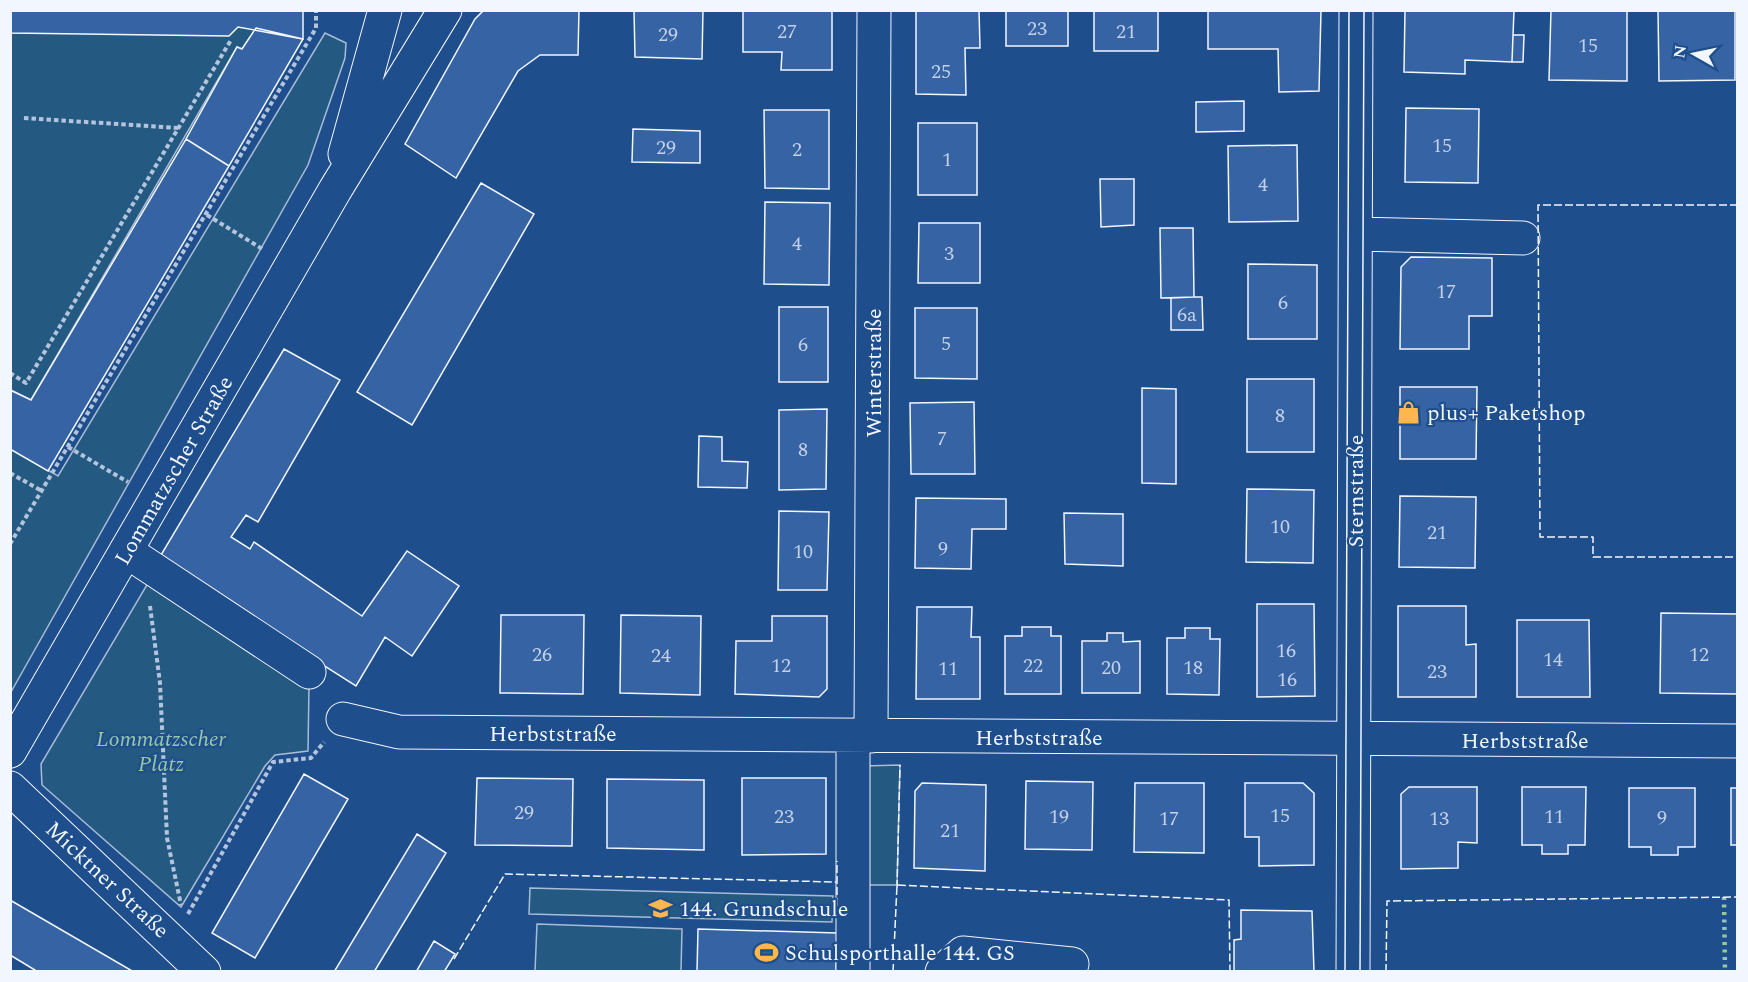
<svg xmlns="http://www.w3.org/2000/svg" width="1748" height="982" font-family="Spectral,serif">
<style>
.green{fill:#245a82;stroke:#a8bbd7;stroke-width:1.5}
.building{fill:#3563a3;stroke:#f2f6ff;stroke-width:1.5}
.lines{fill:none;stroke-linecap:round;stroke-linejoin:round}
.minor-casing{stroke:#f2f6ff;stroke-width:35}
.major-casing{stroke:#f2f6ff;stroke-width:35}
.path{stroke:#b3c4dc;stroke-width:4;stroke-dasharray:4.5 3;stroke-linecap:butt}
.minor{stroke:#1f4e8c;stroke-width:33}
.major{stroke:#1f4e8c;stroke-width:33}
.tram{stroke:#f2f6ff;stroke-width:1.5}
.hedge{stroke:#97c8a6;stroke-width:4.5;stroke-dasharray:3 4.5;stroke-linecap:butt}
.fence{stroke:#f2f6ff;stroke-width:1.5;stroke-dasharray:8 3;stroke-linecap:butt}
.labels{text-anchor:middle;stroke-width:4.5;stroke-linejoin:round;paint-order:stroke}
.number-label{font-size:20px;fill:#c3d1e8}
.street-label{font-size:22px;fill:#f2f6ff;stroke:#1f4e8c}
.poi-label{font-size:22px;fill:#f2f6ff;stroke:#1f4e8c;text-anchor:start}
.park-label{font-size:22px;font-style:italic;fill:#97c8a6;stroke:#1f4e8c}
</style>
<rect width="100%" height="100%" fill="#1f4e8c"/>
<path class="green" d="M238,27L256,28L242,49L237,47L31,400L11,390L10,33Z
M325,33L346,43L345,58L308,165L11,692V449L58,476Z
M148,583L309,686L308,751L275,755L265,766L181,907L42,785L41,764Z
M900,765L897,885H863V766Z
M530,888L833,896L832,922L529,914Z
M537,924L682,929L681,971H535Z"/>
<path class="building" d="M10,10H303V39L238,27L229,36L10,33Z
M484,10H579L578,55H540L518,71L456,178L405,144L475,19Z
M634,10H703L702,59L635,57Z
M743,10H832V70H781L782,52H743Z
M916,10H979L980,48H965L966,95L916,94Z
M1006,10H1068V46H1006Z
M1094,10H1158V51H1094Z
M1208,10H1321L1319,91L1279,92L1278,49H1208Z
M1405,10H1514L1512,62L1465,60V74L1404,72Z
M1551,10H1627V81L1549,80Z
M1658,10H1735V80L1659,81Z
M256,28L303,39L229,166L186,139L237,47L242,49Z
M1513,35H1524L1523,62H1512Z
M1244,101V131L1196,132V102Z
M1406,108L1479,109L1478,183L1405,182Z
M764,110H829V189L765,188Z
M918,123H977V195H918Z
M633,129L700,131V163L632,162Z
M186,139L229,166L48,471L10,449V390L31,400Z
M1297,145L1298,221L1229,222L1228,146Z
M1100,179H1134V225L1101,227Z
M481,183L534,214L412,425L357,392Z
M765,202L830,203L829,285L764,284Z
M919,223H980V283H918Z
M1160,228H1193L1194,297L1161,298Z
M1411,257L1492,258V316H1469V349H1400L1401,267Z
M1248,264L1317,265V339H1248Z
M1194,297H1202L1203,330H1171V298Z
M779,307H828V382H779Z
M915,308H977V379L915,378Z
M284,349L340,380L258,522L246,515L231,537L250,549L254,542L362,616L407,551L459,586L412,656L385,637L356,686L158,560Z
M1247,379H1314V452H1247Z
M1400,387H1477L1476,459H1400Z
M1142,388L1176,389V484L1142,483Z
M974,402L975,474H911L910,403Z
M827,409L826,489L779,490V410Z
M699,436L722,437V461L748,462L747,488L698,487Z
M1247,489L1314,490L1313,563L1246,562Z
M1400,496L1476,497L1475,568L1399,567Z
M916,498L1006,499V529H972L971,569L915,568Z
M779,511L829,512L827,590H778Z
M1064,513L1123,514V566L1065,564Z
M1257,604H1314L1315,696L1257,697Z
M1398,606H1466V645L1476,644V697H1398Z
M917,607H972L971,637H980V699H916Z
M1661,613L1738,614V694L1660,693Z
M501,615H584L583,694L500,693Z
M621,615L701,616L700,695L620,693Z
M772,616H827V689L819,697L735,694L736,641H772Z
M1517,620H1589L1590,697H1517Z
M1022,627H1051V636H1061V694H1005V636H1022Z
M1185,628H1210V639H1220L1219,695L1167,694V638H1185Z
M1107,633H1123V642L1140,641V693H1082V641H1107Z
M304,774L348,799L255,958L212,933Z
M477,778L573,779L572,846L475,845Z
M742,778H826V854L742,855Z
M607,779L704,780V850L607,848Z
M1026,781L1093,782L1092,850L1025,849Z
M922,783L986,785L985,871L914,868L915,791Z
M1135,783H1204V853L1134,852Z
M1245,783H1303L1314,793V865L1259,866V837H1245Z
M1409,787H1477V843L1458,842V868L1401,869V794Z
M1522,787H1586L1585,845H1568V854H1542V845H1522Z
M1629,788H1695V847H1678V855H1651V847H1629Z
M1731,788H1738V845H1731Z
M417,834L446,853L374,972H334Z
M10,900L134,972H38L25,964L10,955Z
M1241,910L1312,911L1314,972H1234V940L1241,939Z
M698,929L837,933L836,972H697Z
M434,941L455,954L444,972H416Z"/>
<g class="lines">
<defs>
<path id="minor" d="M1356,234L1523,238
M126,551L309,672
M343,719L399,732L1738,741
M871,736L874,10
M10,788L204,972
M853,972V736
M942,972L963,953L1072,964
M1353,972L1356,10"/>
<path id="major" d="M345,154L385,10
M10,751L335,190L445,10"/>
</defs>
<use href="#minor" class="minor-casing"/>
<use href="#major" class="major-casing"/>
<path class="path" d="M24,118L179,128
M207,215L264,250
M10,373L26,383L231,40
M68,447L128,482
M10,473L42,491
M10,544L316,28V10
M150,606L160,683L167,838L181,905
M188,914L273,762L311,758L324,742"/>
<use href="#minor" class="minor"/>
<use href="#major" class="major"/>
<path class="tram" d="M1345,972L1349,10
M1360,972L1364,10"/>
<path class="hedge" d="M1724,897L1725,972"/>
<path class="fence" d="M1738,205H1538L1540,537H1593V557H1738
M897,888L900,765
M837,906V861
M454,959L505,874L836,882
M893,972L897,885L1229,900L1230,972
M1386,972L1387,901L1738,897"/>
</g>
<defs>
<symbol id="shop-bare" viewBox="-9 -9 18 18"><path d="M-5-2.5h2.3a2.7 3.5 0 0 1 5.4 0H5L5.5 6h-11ZM-1.5-2.5h3a1.5 2.3 0 0 0-3 0Z" fill="#ffb74d" stroke="#1f4e8c" stroke-width="2.5" paint-order="stroke"/></symbol>
<symbol id="school-bare" viewBox="-9 -9 18 18"><path d="M0-5L7-2L0 1L-7-2ZM-4 1L0 2.5L4 1V4Q0 6-4 4Z" fill="#ffb74d" stroke="#1f4e8c" stroke-width="2.5" paint-order="stroke"/></symbol>
<symbol id="stadium-bare" viewBox="-9 -9 18 18"><path d="M0-5a6.5 5 0 1 0 0 10a6.5 5 0 1 0 0-10ZM-3.5-1.8h7v3.6h-7Z" fill="#ffb74d" stroke="#1f4e8c" stroke-width="2.5" paint-order="stroke"/></symbol>
</defs>
<g fill-rule="evenodd">
<use href="#shop-bare" x="1392" y="396" width="33" height="33"/>
<use href="#school-bare" x="644" y="892" width="33" height="33"/>
<use href="#stadium-bare" x="750" y="936" width="33" height="33"/>
</g>
<g class="labels">
<g class="number-label">
<text x="1037" y="35">23</text>
<text x="787" y="38">27</text>
<text x="1126" y="38">21</text>
<text x="668" y="41">29</text>
<text x="1588" y="52">15</text>
<text x="941" y="78">25</text>
<text x="1442" y="152">15</text>
<text x="666" y="154">29</text>
<text x="797" y="156">2</text>
<text x="947" y="166">1</text>
<text x="1263" y="191">4</text>
<text x="797" y="250">4</text>
<text x="949" y="260">3</text>
<text x="1446" y="298">17</text>
<text x="1283" y="309">6</text>
<text x="1187" y="321">6a</text>
<text x="946" y="350">5</text>
<text x="803" y="351">6</text>
<text x="1280" y="422">8</text>
<text x="942" y="445">7</text>
<text x="803" y="456">8</text>
<text x="1280" y="533">10</text>
<text x="1437" y="539">21</text>
<text x="943" y="555">9</text>
<text x="803" y="558">10</text>
<text x="1286" y="657">16</text>
<text x="542" y="661">26</text>
<text x="1699" y="661">12</text>
<text x="661" y="662">24</text>
<text x="1553" y="666">14</text>
<text x="781" y="672">12</text>
<text x="1033" y="672">22</text>
<text x="1111" y="674">20</text>
<text x="1193" y="674">18</text>
<text x="948" y="675">11</text>
<text x="1437" y="678">23</text>
<text x="1287" y="686">16</text>
<text x="524" y="819">29</text>
<text x="1280" y="822">15</text>
<text x="784" y="823">23</text>
<text x="1059" y="823">19</text>
<text x="1554" y="823">11</text>
<text x="1662" y="824">9</text>
<text x="1169" y="825">17</text>
<text x="1439" y="825">13</text>
<text x="950" y="837">21</text>
</g>
<g class="street-label">
<text transform="translate(873 373) rotate(-90)" y="8">Winterstraße</text>
<text transform="translate(173 470) rotate(-60)" y="8">Lommatzscher Straße</text>
<text transform="translate(1355 491) rotate(-90)" y="8">Sternstraße</text>
<text x="553" y="741">Herbststraße</text>
<text x="1039" y="745">Herbststraße</text>
<text x="1525" y="748">Herbststraße</text>
<text transform="translate(108 879) rotate(43)" y="8">Micktner Straße</text>
</g>
<g class="poi-label">
<text x="1427" y="420">plus+ Paketshop</text>
<text x="679" y="916">144. Grundschule</text>
<text x="785" y="960">Schulsporthalle 144. GS</text>
</g>
<g class="park-label">
<text x="161" y="746">Lommatzscher<tspan x="161" dy="25">Platz</tspan></text>
</g>
</g>
<rect width="1748" height="982" fill="none" stroke="#f2f6ff" stroke-width="24"/>
<g transform="translate(1694 54) rotate(279)" stroke="#1f4e8c" stroke-width="4.5" paint-order="stroke">
<path d="M0-4.5L10 22L0 15L-10 22Z" fill="#f2f6ff"/>
<text y="-9" font-size="16" font-weight="bold" text-anchor="middle" fill="#f2f6ff">N</text>
</g>
</svg>
